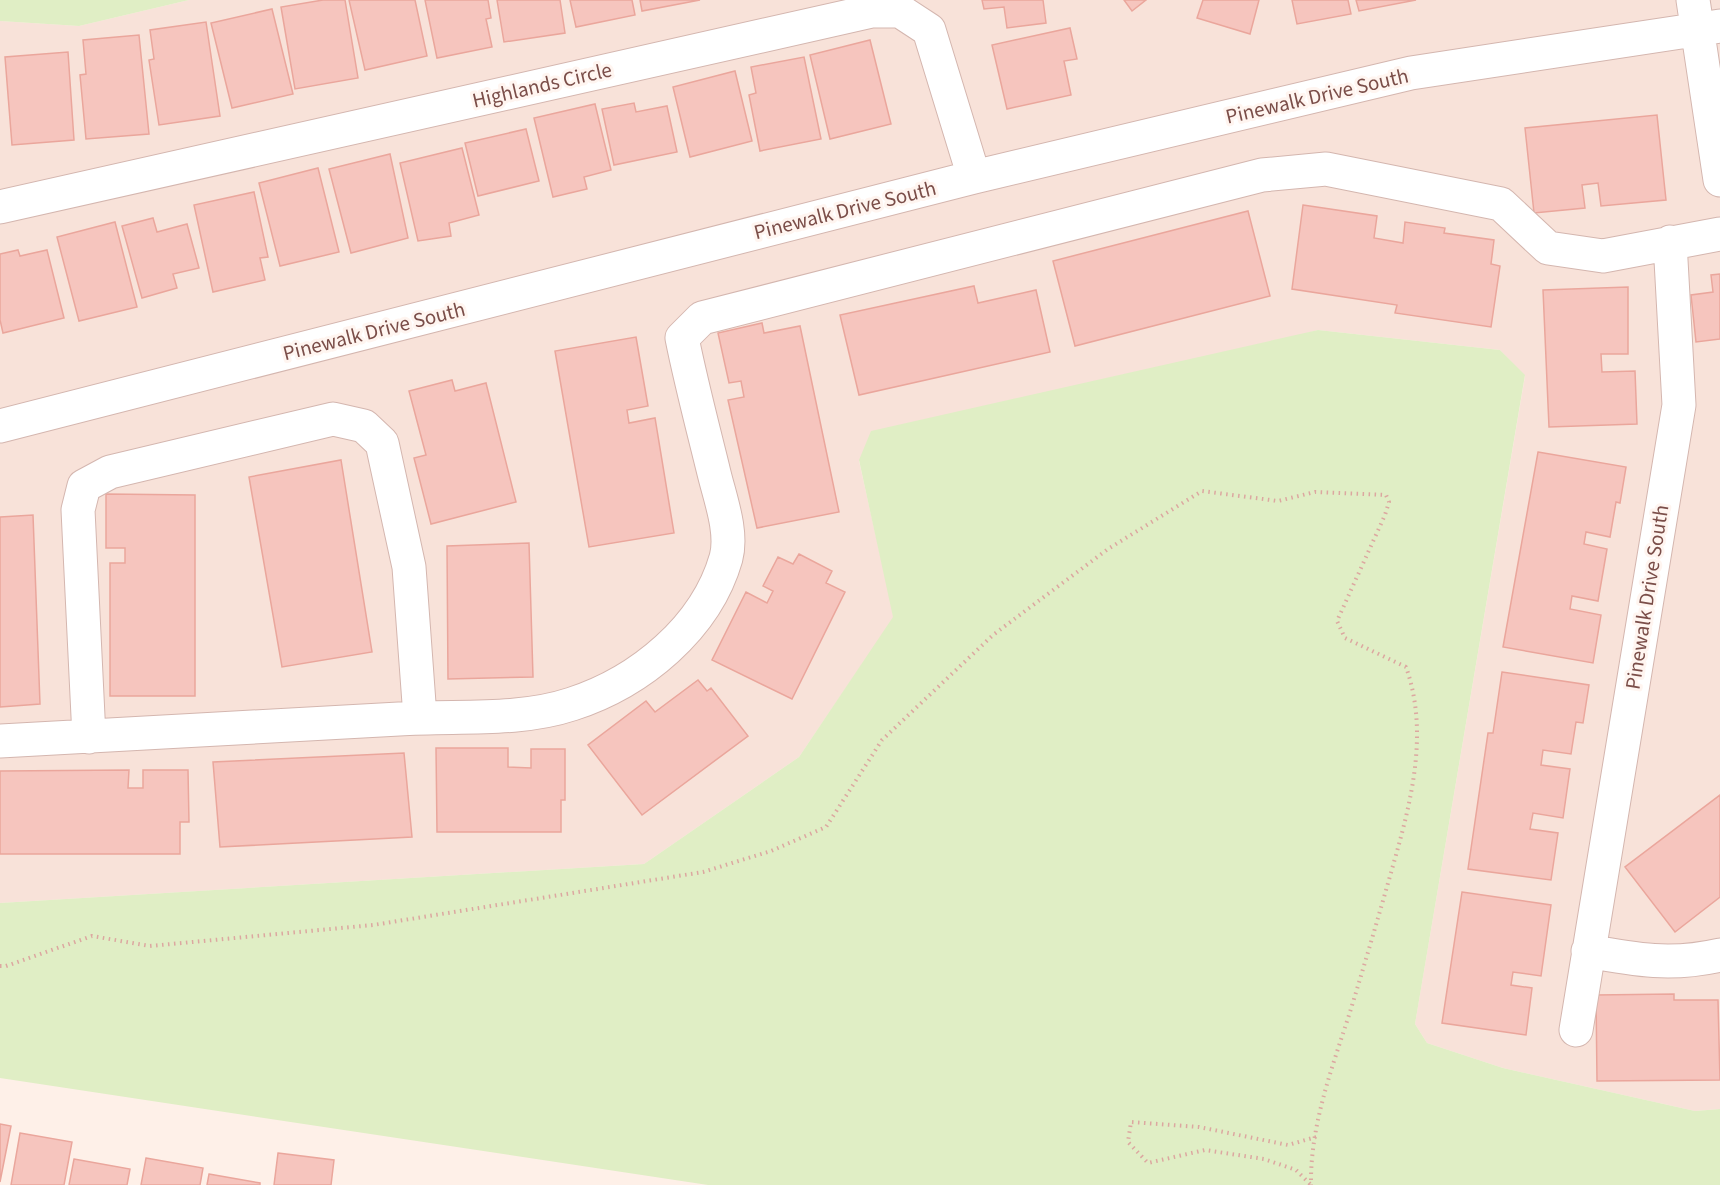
<svg xmlns="http://www.w3.org/2000/svg" width="1720" height="1185" font-family="'Source Sans 3',sans-serif">
<style>
.residential{fill:#f8e2d9}
.green{fill:#e0eec5}
.building{fill:#f6c5be;stroke:#eaa69c;stroke-width:1.5}
.lines{fill:none;stroke-linecap:round;stroke-linejoin:round}
.minor-casing{stroke:#d4b6af;stroke-width:35}
.path{stroke:#dca7a0;stroke-width:4;stroke-dasharray:1.5 4.5;stroke-linecap:butt}
.minor{stroke:#fff;stroke-width:33}
.labels{text-anchor:middle;stroke-width:6;stroke-linejoin:round;paint-order:stroke}
.street-label{font-size:21px;fill:#7b4e49;stroke:#fff5f0}
</style>
<rect width="100%" height="100%" fill="#fef0e8"/>
<path class="residential" d="M189,0H1720V1109L1695,1111L1503,1068L1427,1043L1415,1024L1525,376L1500,350L1318,330L859,461L894,617L799,757L644,864L0,903V21L79,26Z"/>
<path class="green" d="M0,0H189L79,26L0,21Z
M1318,330L1500,350L1525,375L1415,1024L1427,1043L1503,1068L1695,1111L1720,1109V1185H708L0,1078V903L644,864L799,757L893,617L859,460L871,431Z"/>
<path class="building" d="M323,0H345L358,78L295,89L281,7Z
M349,0H415L427,56L365,70Z
M425,0H488L491,18L486,19L492,47L437,58Z
M497,0H560L565,33L504,42Z
M570,0H632L635,15L576,27Z
M640,0H700L642,11Z
M982,0H1043L1046,23L1007,28L1004,7L984,9Z
M1124,0H1146L1132,11Z
M1203,0H1259L1250,34L1197,18Z
M1292,0H1348L1351,14L1297,24Z
M1356,0H1416L1359,11Z
M272,9L293,94L232,108L211,23Z
M206,22L220,116L159,125L149,60L154,59L150,30Z
M1070,28L1077,59L1064,61L1071,95L1007,109L992,45Z
M139,35L149,134L86,139L80,75L86,74L83,40Z
M870,40L891,124L830,139L810,55Z
M68,52L74,140L12,145L5,57Z
M804,57L821,139L760,151L749,95L756,93L751,67Z
M735,71L752,141L690,157L673,87Z
M634,103L636,112L667,106L677,152L614,165L602,109Z
M595,104L611,170L584,177L587,189L553,197L534,118Z
M1657,115L1666,200L1601,206L1598,183L1582,185L1585,208L1534,213L1525,128Z
M526,129L539,181L478,196L465,143Z
M462,148L479,215L449,223L451,236L418,241L400,163Z
M390,154L408,238L351,253L329,169Z
M318,168L339,252L280,266L259,183Z
M254,192L268,257L260,258L265,280L213,292L194,205Z
M1303,205L1377,216L1374,238L1403,243L1405,222L1445,228L1444,233L1494,240L1491,264L1500,266L1491,327L1395,313L1397,305L1292,289Z
M1248,211L1270,296L1075,346L1053,261Z
M153,218L157,232L187,224L199,268L173,274L177,288L142,298L122,226Z
M115,222L137,307L79,321L57,237Z
M18,250L20,256L47,250L64,318L3,333L0,320V254Z
M1720,274V339L1696,342L1691,295L1713,292L1711,275Z
M974,286L978,303L1036,290L1050,352L859,395L840,315Z
M1628,287V354H1601L1602,372L1635,371L1637,424L1549,427L1543,290Z
M762,323L764,333L800,326L839,512L757,528L728,400L744,397L741,381L729,383L718,333Z
M636,337L648,406L627,410L629,423L655,418L674,533L589,547L555,351Z
M452,380L455,391L486,383L516,502L431,524L414,458L426,455L409,391Z
M1538,452L1626,467L1620,503L1616,502L1610,537L1586,532L1584,544L1607,549L1598,601L1572,596L1570,609L1601,615L1593,663L1503,647Z
M341,460L372,652L282,667L249,477Z
M106,494L195,495V696H110V563H125V548H106Z
M33,515L40,704L0,707V517Z
M529,543L533,677L448,679L447,546Z
M799,554L832,571L826,583L845,592L792,699L712,660L746,592L767,603L773,591L763,586L778,557L793,564Z
M1502,672L1589,685L1583,723L1576,722L1571,754L1543,750L1541,765L1570,769L1563,818L1533,813L1530,829L1558,833L1551,880L1468,869L1488,733H1493Z
M698,680L707,691L711,688L748,736L642,815L588,745L646,701L655,712Z
M436,748H508V767L531,768V749H565V800H561V832H437Z
M404,753L412,837L220,847L213,762Z
M129,770L128,788H143V770H188L189,822H180V854H0V771Z
M1720,795V897L1675,932L1625,867Z
M1462,892L1551,905L1541,976L1513,972L1511,985L1532,988L1526,1035L1442,1023Z
M1674,994V1000H1718L1720,1080L1597,1081L1596,995Z
M0,1124L11,1126L0,1182Z
M20,1133L72,1142L64,1185H11Z
M278,1153L334,1160L331,1185H274Z
M146,1158L203,1168L200,1185H141Z
M74,1159L130,1169L127,1185H69Z
M209,1174L260,1183V1185H207Z"/>
<g class="lines">
<defs>
<path id="minor" d="M1693,0L1720,180
M0,207L872,11H900L929,30L974,177
M0,426L974,177L1411,73L1720,26
M89,737L78,510L84,486L110,472L333,419L364,426L382,443L409,567L420,717
M0,741C133,734 266,726 399,719C456,715 518,722 572,704C640,682 706,628 726,558C733,532 720,498 714,473C703,428 691,383 682,338L702,318L1262,175L1326,169L1501,204L1548,248L1603,256L1720,234
M1588,951C1636,960 1672,966 1720,955
M1576,1030L1679,405L1670,242"/>
</defs>
<use href="#minor" class="minor-casing"/>
<path class="path" d="M0,966H6L92,936L150,946L373,925L703,872L771,851L826,827L882,740L993,635L1108,549L1202,491L1278,501L1315,492L1386,495L1389,502L1385,515L1337,621L1345,638L1406,667C1428,729 1413,794 1396,855C1381,908 1366,960 1350,1012C1332,1068 1310,1126 1311,1185
M1310,1184L1296,1170L1264,1159L1205,1150L1148,1163L1128,1142L1131,1122L1199,1127L1288,1145L1316,1137"/>
<use href="#minor" class="minor"/>
</g>
<g class="labels">
<g class="street-label">
<text transform="translate(542 85) rotate(-13)" y="7">Highlands Circle</text>
<text transform="translate(1317 96) rotate(-13)" y="7">Pinewalk Drive South</text>
<text transform="translate(845 210) rotate(-14)" y="7">Pinewalk Drive South</text>
<text transform="translate(374 331) rotate(-14)" y="7">Pinewalk Drive South</text>
<text transform="translate(1647 597) rotate(-81)" y="7">Pinewalk Drive South</text>
</g>
</g>
</svg>
